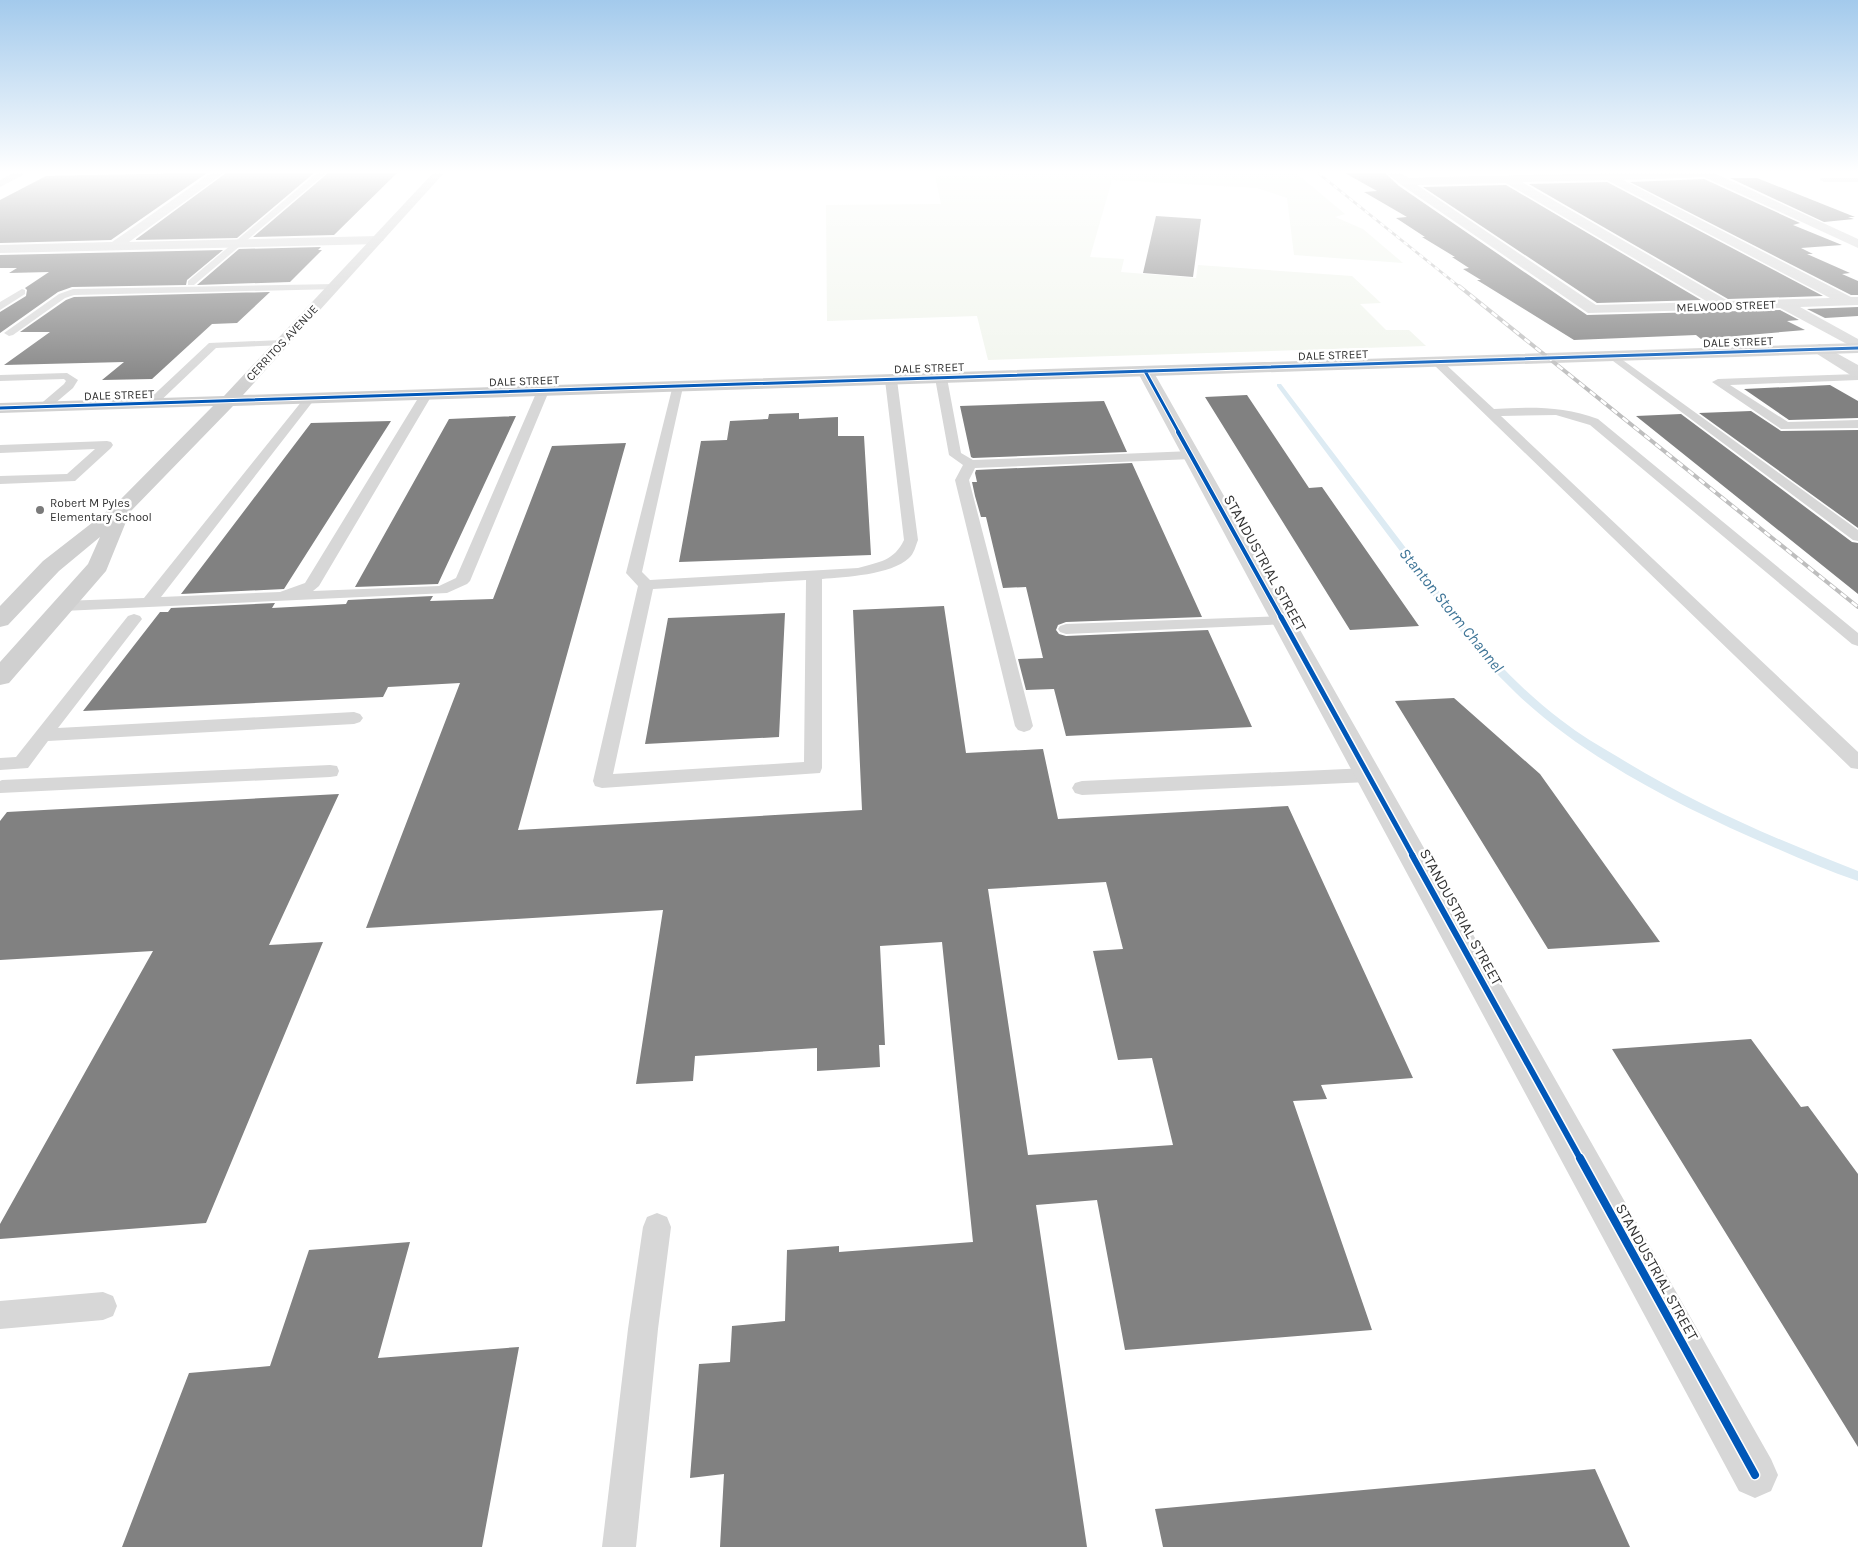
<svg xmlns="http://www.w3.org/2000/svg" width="1858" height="1547" font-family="Karla,sans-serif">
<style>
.green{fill:#f1f5ed}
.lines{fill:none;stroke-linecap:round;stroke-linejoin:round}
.stream{fill:#ddebf3;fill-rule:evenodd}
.building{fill:#818181;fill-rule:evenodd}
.lane{fill:#d7d7d7;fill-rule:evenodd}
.street{fill:#d7d7d7;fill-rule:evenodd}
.secondary{fill:#d0d0d0;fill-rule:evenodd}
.rail-far1-casing{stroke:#bebebe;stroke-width:2.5}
.rail-casing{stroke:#bebebe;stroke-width:4}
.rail-far1{stroke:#fff;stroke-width:2;stroke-dasharray:5;stroke-linecap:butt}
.rail{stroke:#fff;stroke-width:2.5;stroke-dasharray:7;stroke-linecap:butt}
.cycleway-far4-casing{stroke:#fff;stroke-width:5}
.cycleway-far3-casing{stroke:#fff;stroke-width:6}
.cycleway-far2-casing{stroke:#fff;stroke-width:8}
.cycleway-far1-casing{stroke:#fff;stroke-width:9}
.cycleway-casing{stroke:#fff;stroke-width:11}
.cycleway-far4{stroke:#0057b8;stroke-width:3}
.cycleway-far3{stroke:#0057b8;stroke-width:4}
.cycleway-far2{stroke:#0057b8;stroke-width:5}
.cycleway-far1{stroke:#0057b8;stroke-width:6}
.cycleway{stroke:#0057b8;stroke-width:8}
.poi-dot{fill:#7a7a7a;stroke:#fff;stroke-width:2}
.labels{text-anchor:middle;stroke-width:5;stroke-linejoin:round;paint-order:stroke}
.far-street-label{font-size:12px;fill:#333;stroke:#fff}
.far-poi-label{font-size:12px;fill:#333;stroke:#fff;text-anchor:start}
.street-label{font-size:15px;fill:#333;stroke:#fff}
.water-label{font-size:16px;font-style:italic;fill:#3f7597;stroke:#fff}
</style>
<rect width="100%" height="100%" fill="#fff"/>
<path class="green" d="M1042,173H1296L1345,214L1335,217L1363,229L1403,263L1294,255L1287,198L1257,188L1112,180L1090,257L1124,259L1121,272L1196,278L1198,265L1352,276L1381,303L1360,304L1386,330H1409L1426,346L988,360L977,316L827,321L826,205L941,204L935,176Z"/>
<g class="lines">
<path class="stream" d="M1277,384H1281L1466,627C1495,661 1525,693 1561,720C1579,734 1599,746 1618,757C1694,804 1775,839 1858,871V881C1828,871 1799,858 1771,846C1683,808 1585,759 1516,693C1474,653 1441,606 1406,559C1363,502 1320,444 1277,386Z"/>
</g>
<path class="building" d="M189,173H207L111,240L0,243V200L46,176Z
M226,173H314L237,238L135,240Z
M328,173H397L334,235L253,237Z
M1345,173H1385L1399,186L1587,315L1780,310L1799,320L1787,321L1805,330L1701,339L1696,335L1574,340L1477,280H1481L1463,269L1469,268L1452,257H1455L1422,237H1425L1396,218L1407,217L1364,192L1377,191Z
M1730,178H1757L1855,217H1848L1854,219L1824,222Z
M1704,179L1800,223L1793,225L1842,245L1801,248L1813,254H1807L1850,273L1842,274L1858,281V295H1851L1630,182Z
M1607,182L1823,296L1728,299L1529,184Z
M1506,185L1701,300L1597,303L1423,187Z
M1156,216L1201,219L1193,277L1143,273Z
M321,247L318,250H322L290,282L197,285L239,249Z
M223,250L187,280L186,285L72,287L58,292L0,333V312L26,296L27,290L25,288L49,272L9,273L17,268H0V255Z
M270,292L237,323L212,324L152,379L102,380L124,362L4,365L50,332H20L66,300L74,297Z
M1858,307V316L1825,318L1807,309Z
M1830,385L1858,401V418L1789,420L1744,389Z
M1247,395L1309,488L1322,487L1419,626L1350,630L1205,397Z
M1104,401L1127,452L973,458L971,457L960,406Z
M1751,411L1781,431L1858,430V528L1699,413Z
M799,413V419L838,417V436H864L871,555L679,562L701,441L727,440L730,421L768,419L769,414Z
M1681,414L1852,542L1858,543V594L1636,416Z
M516,416L438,584L355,587L449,419Z
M391,421L284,589L181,594L311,423Z
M626,443L518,830L862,810L853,610L944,606L966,753L1043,749L1058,819L1288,806L1413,1078L1321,1085L1327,1099L1293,1101L1372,1330L1125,1350L1097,1200L1036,1205L1087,1547H720L724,1474L690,1478L699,1364L730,1362L732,1326L785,1321L787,1250L839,1246V1252L973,1242L942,942L880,946L885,1045H879L880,1067L817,1071V1048L695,1056L693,1081L636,1084L663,910L366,928L460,683L388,687L383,697L83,711L160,612H168L171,608L275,603L272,608L346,604L348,600L433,596L430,601L493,599L552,446ZM1106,882L1123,949L1093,951L1118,1060L1152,1058L1173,1145L1028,1155L988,889Z
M1132,463L1202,617L1066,622L1058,625L1056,630L1059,634L1066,636L1208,630L1252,727L1066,736L1054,689L1026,690L1018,659L1043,658L1026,587L1003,588L986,517H981L975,496L972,482H977L975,473L976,470Z
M785,613L779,737L645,744L668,618Z
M1454,698L1540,774L1660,942L1548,949L1395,701Z
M339,794L269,945L323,942L206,1223L0,1239V1224L153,951L0,960V821L7,812Z
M1751,1039L1801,1107L1808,1106L1858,1174V1447L1612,1049Z
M410,1242L378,1358L519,1347L482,1547H122L189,1373L270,1366L309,1250Z
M1595,1469L1630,1547H1163L1155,1509Z"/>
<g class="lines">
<path class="lane" d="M317,173H326L194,285H188V281Z
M1821,178H1858V182H1824L1820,180Z
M335,284L340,287L338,289L74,295L65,298L13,335L9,336L4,333L59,294L73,289Z
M22,289L25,290V294L0,310V302Z
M282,340L286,341L287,343L286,345L216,348L154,407L150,408L144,404L209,343Z
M1613,353L1858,530V541L1853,540L1609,358L1608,356L1609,354Z
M1437,359L1441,360L1494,409C1530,407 1563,406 1598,419L1858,633V646L1852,644L1590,425L1556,415L1501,416L1858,752V769L1851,768L1433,364L1431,362Z
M67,373L78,380L73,388L47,410L43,411L37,407L64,384L66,381L64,379L0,381V375Z
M1858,374V380L1730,385L1788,422L1858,420V428L1781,429L1712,382L1718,379Z
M941,375L947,378L961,453L973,460L1192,451L1198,455L1192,459L975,468L969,480L1033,726L1030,730L1024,732L1018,730L1015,726L955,480L963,465L949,455L935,378Z
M891,377L897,380L918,540C916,545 914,554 909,558C891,575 845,577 822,579V768L820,773L602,788L595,786L593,781L638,586L626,573L673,385H681L683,387L642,572L650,580L858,568C879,562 894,561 904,540L885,380ZM806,580L804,762L613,774L653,589Z
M543,388L549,391L470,581L467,584L447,593L63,611L57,609L55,606L57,603L63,601L144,598L306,396H314L316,398L314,400L161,597L280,592L305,583L420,395L426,391L432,395L319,586L313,591L439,586L456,578L537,391Z
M107,441L111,442L113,445L111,448L75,481L0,484V476L67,474L95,449L0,453V445Z
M134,614L140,616L142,619L58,728L354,712L360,714L363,718L360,722L354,724L48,741L28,768L0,770V758L16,757L128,616Z
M1283,616L1289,618L1291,621L1289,624L1066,634L1060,632L1058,629L1060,626L1066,624Z
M330,765L337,766L339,771L337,776L330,777L0,793V781L2,780Z
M1368,768L1375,770L1377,775L1375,780L1368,782L1082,795L1075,793L1072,788L1075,783L1082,781Z
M657,1213L667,1217L671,1227L658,1329L636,1547H602L628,1329L643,1227L647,1217Z
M103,1292L113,1296L117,1306L113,1316L103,1320L0,1329V1301Z"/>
<path class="street" d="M13,173H27L0,187V180Z
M211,173H224L129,242L378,236L384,240L378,244L0,253V245L112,242Z
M1387,173H1400L1408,178L1607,173H1714L1858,239V248L1704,177L1623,180L1851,297H1858V305L1800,307L1858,339V350L1780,308L1588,313L1400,184ZM1607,180L1830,298L1728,301L1522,182ZM1506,183L1708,302L1596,305L1417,185Z
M1820,344L1858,365V377L1852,376L1814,352L1812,349L1814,346Z
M1145,366L1151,367L1153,371L1771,1459L1778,1475L1771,1491L1755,1498L1739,1491L1137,371L1139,367Z"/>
<path class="secondary" d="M433,173H444L243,395L1858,343V353L233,406L130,512L106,571L9,683L0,685V662L88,564L100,537L59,571L8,625L0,627V606L43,561L115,505L213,406L0,413V403L224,396Z"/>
<defs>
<path id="rail-far1" d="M1318,173L1461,288"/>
<path id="rail" d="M1459,286L1858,607"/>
</defs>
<use href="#rail-far1" class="rail-far1-casing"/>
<use href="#rail" class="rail-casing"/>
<use href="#rail-far1" class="rail-far1"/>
<use href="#rail" class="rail"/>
<defs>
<path id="cycleway-far4" d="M1145,371L1179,433
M0,408L1858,348"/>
<path id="cycleway-far3" d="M1178,432L1282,619"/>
<path id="cycleway-far2" d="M1281,617L1413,856"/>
<path id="cycleway-far1" d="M1412,855L1581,1160"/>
<path id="cycleway" d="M1580,1158L1755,1475"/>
</defs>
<use href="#cycleway-far4" class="cycleway-far4-casing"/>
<use href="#cycleway-far3" class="cycleway-far3-casing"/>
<use href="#cycleway-far2" class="cycleway-far2-casing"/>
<use href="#cycleway-far1" class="cycleway-far1-casing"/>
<use href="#cycleway" class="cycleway-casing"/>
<use href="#cycleway-far4" class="cycleway-far4"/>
<use href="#cycleway-far3" class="cycleway-far3"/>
<use href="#cycleway-far2" class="cycleway-far2"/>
<use href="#cycleway-far1" class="cycleway-far1"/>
<use href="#cycleway" class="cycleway"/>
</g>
<linearGradient id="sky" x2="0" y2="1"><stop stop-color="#a3caec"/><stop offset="0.44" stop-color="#fff"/><stop offset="1" stop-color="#fff" stop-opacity="0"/></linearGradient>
<rect width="1858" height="390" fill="url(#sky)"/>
<circle class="poi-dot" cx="40" cy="510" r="5"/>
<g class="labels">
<g class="far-street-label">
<text transform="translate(1726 306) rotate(-2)" y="4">MELWOOD STREET</text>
<text transform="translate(1738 342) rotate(-2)" y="4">DALE STREET</text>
<text transform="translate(282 343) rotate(-47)" y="4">CERRITOS AVENUE</text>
<text transform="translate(1333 355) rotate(-2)" y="4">DALE STREET</text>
<text transform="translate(929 368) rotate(-2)" y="4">DALE STREET</text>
<text transform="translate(524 381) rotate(-2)" y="4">DALE STREET</text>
<text transform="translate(119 395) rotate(-2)" y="4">DALE STREET</text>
</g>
<g class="far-poi-label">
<text x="50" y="507">Robert M Pyles<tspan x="50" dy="14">Elementary School</tspan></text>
</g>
<g class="street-label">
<text transform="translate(1265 563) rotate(61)" y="5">STANDUSTRIAL STREET</text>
<text transform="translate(1461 917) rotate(61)" y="5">STANDUSTRIAL STREET</text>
<text transform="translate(1657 1272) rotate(61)" y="5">STANDUSTRIAL STREET</text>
</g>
<g class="water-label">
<text transform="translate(1452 610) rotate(51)" y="6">Stanton Storm Channel</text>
</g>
</g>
</svg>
